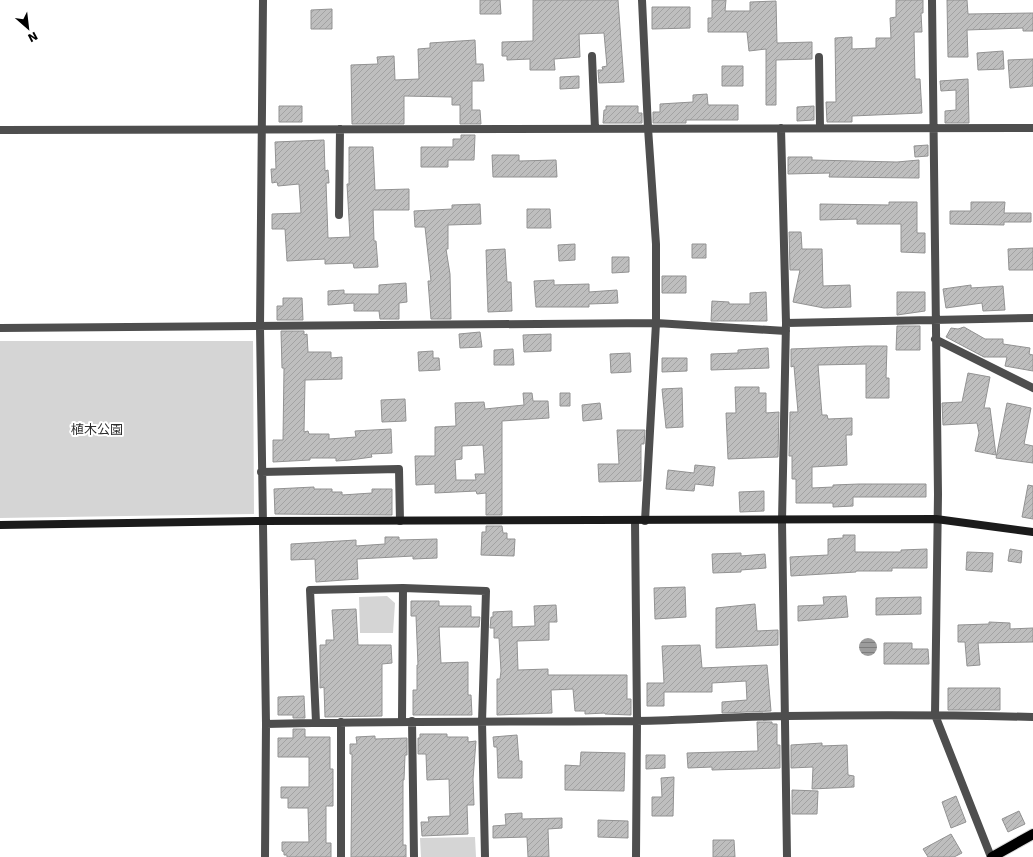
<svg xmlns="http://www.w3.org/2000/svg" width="1033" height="857" font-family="'DejaVu Sans','Noto Sans JP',sans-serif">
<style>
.green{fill:#d5d5d5}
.water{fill:url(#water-rules)}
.building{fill:url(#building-hatch);stroke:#929292;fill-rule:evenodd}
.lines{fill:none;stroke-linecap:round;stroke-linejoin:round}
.primary-casing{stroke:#dbdbdb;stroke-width:12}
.street{stroke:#4e4e4e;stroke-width:8}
.secondary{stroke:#1b1b1b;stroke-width:8}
.primary{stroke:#000;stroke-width:10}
.labels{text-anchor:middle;stroke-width:4;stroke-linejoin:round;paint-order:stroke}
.park-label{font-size:13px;fill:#2c2c2c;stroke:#fff}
</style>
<defs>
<pattern id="water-rules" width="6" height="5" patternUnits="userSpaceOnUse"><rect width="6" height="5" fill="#9c9c9c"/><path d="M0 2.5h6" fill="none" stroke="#7d7d7d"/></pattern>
<pattern id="building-hatch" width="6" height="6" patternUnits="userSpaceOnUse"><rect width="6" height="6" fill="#bebebe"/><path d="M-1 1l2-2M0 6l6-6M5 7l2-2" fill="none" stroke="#a2a2a2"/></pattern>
</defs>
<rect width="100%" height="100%" fill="#fff"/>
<path class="green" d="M0,341H253L254,514L0,518Z
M387,596L395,603L393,633H360L359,597Z
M475,837L476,857H421L420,838Z"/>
<path class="water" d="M859 647a9 9 0 1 1 18 0a9 9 0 1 1-18 0Z"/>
<path class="building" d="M480,0H500L501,14H480Z
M533,0H618L624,82L599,83L598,70H603L602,67L607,66L604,33L579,34L580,57L554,59L555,70H530V59L507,60V56H502V42L533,41Z
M712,0H726L725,11H750V2L776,1L777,43L812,42V59L776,60V105H766V49L749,51L747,32H708V18H712Z
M896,0H923V13H921L922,32H914L915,79H920L922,113L852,116V122H827L826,102H836L835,38L852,37V49L876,48V38H891L890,18L896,17Z
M947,0H967L968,14L1033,13V31H1023V28L967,30L968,57H948Z
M652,7H690V28L652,29Z
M332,9V29H311V10Z
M475,40L476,64H483L484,81H472V110H480L481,124H460V105H452V97L404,96V124H352L351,65L378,64L377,57L394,56L395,80L419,79L418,49L430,48V43Z
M1003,51L1004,69L978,70L977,53Z
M1033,59V86L1010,88L1008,60Z
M722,66H743V86H722Z
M579,76V88L560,89V77Z
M968,79L969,123H945V111L956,110V90L941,91L940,81Z
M707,94L708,105H738V120H686V123H653V112H660V104L693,102V95Z
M279,106H302V122H279Z
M606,106H638V113H642V123H603L604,110H606Z
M814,106V120L797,121V107Z
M461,135H475L474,160H448V167H421V147H453V139H461Z
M324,140L325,171L328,170L329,183H326L328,238L350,237L347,184H349V147H373L375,190L409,189V210H373L374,241H376L378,267L354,268L353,263L325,264V259L287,261L285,229H272V214L301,213L299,184L278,186L277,182L272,183L271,169H276L275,142Z
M928,145V156L915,157L914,146Z
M492,155H519V161L556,160L557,177H493Z
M788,157H812V160L897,162L919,160V178L829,177L830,173L788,174Z
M889,202H917V233H925V253L901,252V224H857V219L820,220V204L889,205Z
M971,202H1005L1004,213H1031V222H1004V225L950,224V211H971Z
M480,204L481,224L448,225V249H446L450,274L451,319H431L428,281H431L425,227H415L414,211L452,209V205Z
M527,209H550L551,228H527Z
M789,232H801L802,249H822L823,286L850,285L851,307L824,308L793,302L800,270H790Z
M575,244V260L559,261L558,245Z
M692,244H706V258H692Z
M1033,248V270H1009L1008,249Z
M505,249L507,282H511L512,311L488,312L486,250Z
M612,257H629V272L612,273Z
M662,276H686V293H662Z
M554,280V285L589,284V292L617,290L618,303L589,304V307H536L534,281Z
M406,283L407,302L399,303V319H380L379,311H354V303L328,305V291L344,290V294H379V285Z
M971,285V288L1003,286L1005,310L983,311L982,303L946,308L943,289Z
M766,292L767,321H711L712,301L729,302V304H750V293Z
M897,292H925V311L897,315Z
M283,298H302L303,320H277V306H283Z
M897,326H920V350H896Z
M964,327L985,339H1003V344L1030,348L1029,354L1033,355V371L1005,366L1007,357H984L946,337L951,328L958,329Z
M281,331H304V335L307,334L308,352H331V358L342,357V379L305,380L304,432L308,431L309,434H329V439L356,437L355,431L391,429L392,453L371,454L372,457L350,460L336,461V458H310V460L273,462V440H283L284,368H282Z
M480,332L482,347L460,348L459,334Z
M551,334V351L524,352L523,335Z
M867,346H887L886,378H889V398H866V364L818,365L822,415H827L828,419L852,418V435H846L847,465L812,467V488L833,487V485L859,484H926V497H853V506L833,507V503H796V479H792V456H789L790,412H798L794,366L791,367V349Z
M768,348L769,368L711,370V354L738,353V350Z
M513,349L514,365H494V350Z
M433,351V358H439L440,370L419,371L418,352Z
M630,353L631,372L611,373L610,354Z
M662,358H687V371L662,372Z
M968,373L990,377L984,408H990L996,455L975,451L979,433L977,423L943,425L942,403L962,402Z
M735,387H759V393H766V413L779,412L778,457L728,459L726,413H736Z
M682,388L683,427L666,428L662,389Z
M523,393H532L533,401H548L549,418L502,421V515H486V493L477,494L476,491L435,493V484L416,485L415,456H435V427L456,426L455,403L484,402L485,409L524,405ZM483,445L485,474H475L476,480H456L455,460L462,459V446Z
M560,393H570V406H560Z
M405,399L406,421L382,422L381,400Z
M600,403L602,419L583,421L582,405Z
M1007,403L1031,408L1024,444L1033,446V463L996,458Z
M617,430H645L644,444H641V481L599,482L598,464H619Z
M695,465L715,467L713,486L695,484L694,491L666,489L668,470L694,473Z
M1028,485L1033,486V519L1022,517Z
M314,487V489H332V492H342V495L372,493V489H392V515L275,514L274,489Z
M764,491V511L740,512L739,492Z
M486,526H502L503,533H507V539H515L514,556L481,555L482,532H486Z
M843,535H855V552H901V550L927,549V568H892V571H856V572L791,576L790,557L828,555V539L843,538Z
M385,537H399V540L437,539V558L413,559V556L357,559L358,579L316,582L315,559L291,560V544L356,540V546L385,544Z
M1010,549L1022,551L1021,563L1008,561Z
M967,552L993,553L992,572L966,570Z
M741,553V556L765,554L766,568L741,570V572L713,573L712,554Z
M685,587L686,617L655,619L654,588Z
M846,596L848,617L798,621V606L824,605L823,597Z
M921,597V614L876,615V598Z
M411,601H439V606H471V617H480L479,627H439L441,663L468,662V695H471L472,715H413V690H417V665H418L416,616H411Z
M755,604L757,631L778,630V645L716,648V608Z
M556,605L557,622H549V640L517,641L518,670L548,669V675H627V699H631V715L605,714V713L585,714V711H575L573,689L551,690L552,713L497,715V679H500L501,671L499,638H494V628H490L491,617H493V612L512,611V627L535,626L534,606Z
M356,609L358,645H391L392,663L382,664V716L325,717L324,687L320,688V645H326V640H334L332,610Z
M989,622L1010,623V629L1033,628V642L978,643L980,665L967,666L965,642H958V625L989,624Z
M884,643H912V649H928L929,664H884Z
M700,645L702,668L767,665L771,711L722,713V702L747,700L746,681L712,683V692H664V706H647V683H664L662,646Z
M948,688H1000V710H948Z
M304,696L305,718H293V715H278V697Z
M757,722H772V724H777V745H780V768L712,770V767L688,768L687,753L758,751Z
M293,729H305V737H330V769H333V806H326V843H331V857H287V855H284V852L282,851V842H309L308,808H288V798H281V787H309V757H278V738H293Z
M420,734H447V737H468V742L476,741L473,779L474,805H467L468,834L422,836L421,822H429L428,817L450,816L449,779L427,780L426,754H418V738H420Z
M517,735L519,761H522V778H498L497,747H494L493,737Z
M375,736V739L407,738V755H405L404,780H403V845H406V857H351L352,754H350V744H357L356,737Z
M822,743V746L847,745L848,775L854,776V787L812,789L813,767L791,768V745Z
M581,752L625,753L624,791L565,790V765L580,766Z
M646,755H665V768L646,769Z
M674,777L673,816H652V797H662L661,778Z
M792,790L818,791L817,814H792Z
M956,796L966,822L951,828L942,802Z
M1019,811L1025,824L1008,832L1002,819Z
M522,813V819L562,818V828L548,829L549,857H528L527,837L493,838V826L506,825L505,814Z
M598,820L628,821V838L598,837Z
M951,834L962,853L954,857H928L923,849Z
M713,840H734L735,857H713Z"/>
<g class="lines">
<defs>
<path id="primary" d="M992,857L1033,834"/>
</defs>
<use href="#primary" class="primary-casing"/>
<path class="street" d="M263,0L260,327L266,724L265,857
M642,0L648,128L656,244V323L645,521
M932,0L938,494L935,715L991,857
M592,56L595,129
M819,57L820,128
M781,128L786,323L782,521L787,857
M0,130L1033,128
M339,215L340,129
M786,323L1033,318
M0,328L656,323L786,331
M935,339L1033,388
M261,472L399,469L400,521
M635,521L637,721L636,857
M402,720L403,588L486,591L482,722L485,857
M412,721L414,857
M316,722L310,590L403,588
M341,722V857
M266,724C390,721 513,722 636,721C686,720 736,717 786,716C869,715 951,715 1033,717"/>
<path class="secondary" d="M0,525L262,521L936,519L1033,532"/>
<use href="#primary" class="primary"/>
</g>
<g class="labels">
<g class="park-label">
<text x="97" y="434">植木公園</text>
</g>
</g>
<g transform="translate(28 28) rotate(152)" stroke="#ffffff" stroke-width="3" paint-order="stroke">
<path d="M0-3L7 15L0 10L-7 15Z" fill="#000000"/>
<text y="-6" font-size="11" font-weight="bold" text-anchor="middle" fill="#000000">N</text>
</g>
</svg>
